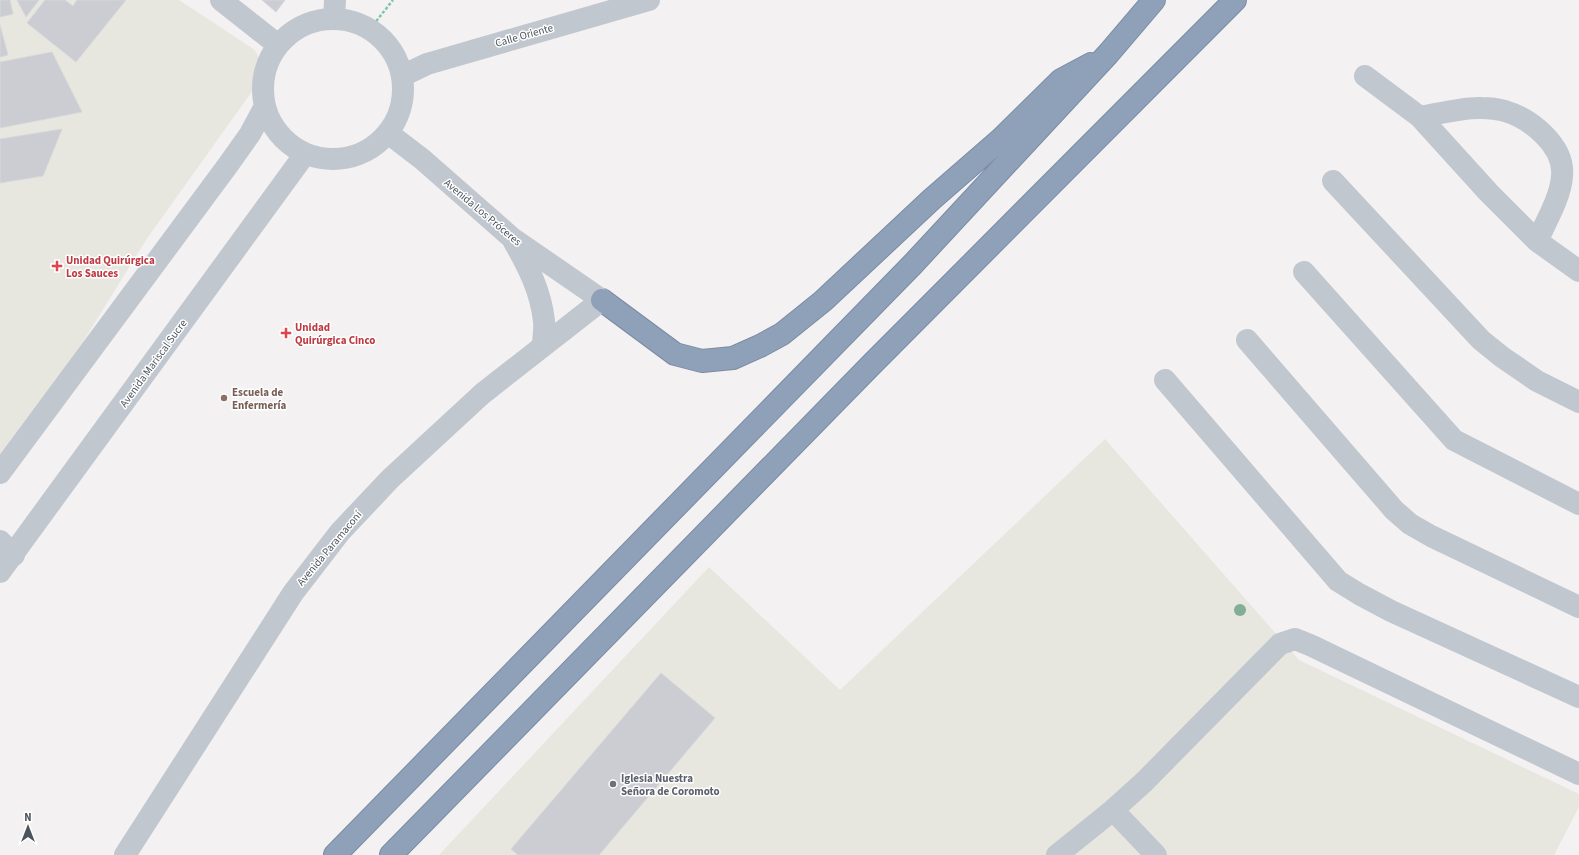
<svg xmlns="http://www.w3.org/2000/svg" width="1579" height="855" font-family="'Source Sans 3',sans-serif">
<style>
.commercial{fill:#e8e7df}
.building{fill:#cbcdd3;stroke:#d6d7db}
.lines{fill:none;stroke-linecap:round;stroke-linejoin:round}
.highway-casing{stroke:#7a8ca5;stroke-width:24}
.path{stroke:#82c4a7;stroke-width:2.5;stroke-dasharray:3 2;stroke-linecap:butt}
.minor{stroke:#c1c7ce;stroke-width:22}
.highway{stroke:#8fa1b9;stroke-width:22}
.tree{fill:#81ad99}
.health-dot{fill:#e0444e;stroke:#fff;stroke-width:1.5}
.education-dot{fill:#8d6e63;stroke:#fff;stroke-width:1.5}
.worship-dot{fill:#6b7280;stroke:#fff;stroke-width:1.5}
.labels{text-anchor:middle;stroke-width:3;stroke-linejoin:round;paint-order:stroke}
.street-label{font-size:11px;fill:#4b535c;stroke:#fff}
.health-label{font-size:11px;font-weight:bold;fill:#be3a42;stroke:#fff;text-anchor:start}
.education-label{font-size:11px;font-weight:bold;fill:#785e54;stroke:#fff;text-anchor:start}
.worship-label{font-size:11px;font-weight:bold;fill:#5b616d;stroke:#fff;text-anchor:start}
</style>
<rect width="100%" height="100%" fill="#f3f1f1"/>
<path class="commercial" d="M0,0H179L255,50L260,60V74L253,90L146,240L0,476Z
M1105,439L1299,660L1579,794V807L1554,855H439L709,567L840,690Z"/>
<path class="building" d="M0,0H10L13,14L0,17Z
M17,0H39L26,17Z
M45,0H65L73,6L77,0H126L76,62L27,23Z
M262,0H285L276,12Z
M0,25L8,55L0,57Z
M52,52L82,112L0,128V62Z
M62,129L43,176L0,183V139Z
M661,673L715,718L599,855H518L511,849Z"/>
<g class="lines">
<defs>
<path id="highway" d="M602,300L675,354L702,361L733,358L760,346L782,334L823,301L932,199L1001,139L1061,80L1091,64
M335,855L913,264L1108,54L1154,0
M391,855L872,364L1235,0"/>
</defs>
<use href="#highway" class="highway-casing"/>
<path class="path" d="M370,29L393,0"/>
<path class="minor" d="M221,0L278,45
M263 89a70 70 0 1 1 140 0a70 70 0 1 1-140 0Z
M334,19L335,0
M402,76L427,64L649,0
M1365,76L1420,117L1489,193L1537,241L1579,271
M1420,117C1438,114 1464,107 1481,108C1488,108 1498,109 1505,111C1531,119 1565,146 1562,176C1561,196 1546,222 1537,241
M1333,181L1481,340L1502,357L1537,381L1579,402
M514,242C528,266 541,292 544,321C545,329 543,338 543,346
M1304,272L1454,440L1579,504
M1247,340L1394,510L1410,524L1431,536L1579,607
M1165,380L1338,581L1359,594L1391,611L1579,697
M0,473L228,165L250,134L264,108
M0,541L14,555
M0,572L305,154
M1113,810L1144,782L1280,644L1295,639L1310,645L1579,774
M125,855L293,593L340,532L390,479L482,394L602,300L512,238L422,159L388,133
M1057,855L1113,810L1156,855"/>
<use href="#highway" class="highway"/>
</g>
<circle class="tree" cx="1240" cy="610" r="6"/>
<g class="health-dot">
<path d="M55 260h4v4h4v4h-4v4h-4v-4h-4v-4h4z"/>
<path d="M284 327h4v4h4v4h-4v4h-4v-4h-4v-4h4z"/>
</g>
<circle class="education-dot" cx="224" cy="398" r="4"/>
<circle class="worship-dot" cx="613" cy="784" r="4"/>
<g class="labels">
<g class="street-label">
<text transform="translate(524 35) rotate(-16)" y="4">Calle Oriente</text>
<text transform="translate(483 212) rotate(40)" y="4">Avenida Los Próceres</text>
<text transform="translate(153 363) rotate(-54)" y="4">Avenida Mariscal Sucre</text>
<text transform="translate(329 548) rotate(-50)" y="4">Avenida Paramaconí</text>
</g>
<g class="health-label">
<text x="66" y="264">Unidad Quirúrgica<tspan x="66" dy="13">Los Sauces</tspan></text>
<text x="295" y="331">Unidad<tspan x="295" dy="13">Quirúrgica Cinco</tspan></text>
</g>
<g class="education-label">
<text x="232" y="396">Escuela de<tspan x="232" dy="13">Enfermería</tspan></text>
</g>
<g class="worship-label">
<text x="621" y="782">Iglesia Nuestra<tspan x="621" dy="13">Señora de Coromoto</tspan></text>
</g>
</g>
<g transform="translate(28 827)" stroke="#ffffff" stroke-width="3" paint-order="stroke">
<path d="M0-3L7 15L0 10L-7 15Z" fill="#4b535c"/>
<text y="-6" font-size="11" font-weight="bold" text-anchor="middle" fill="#4b535c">N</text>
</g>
</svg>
